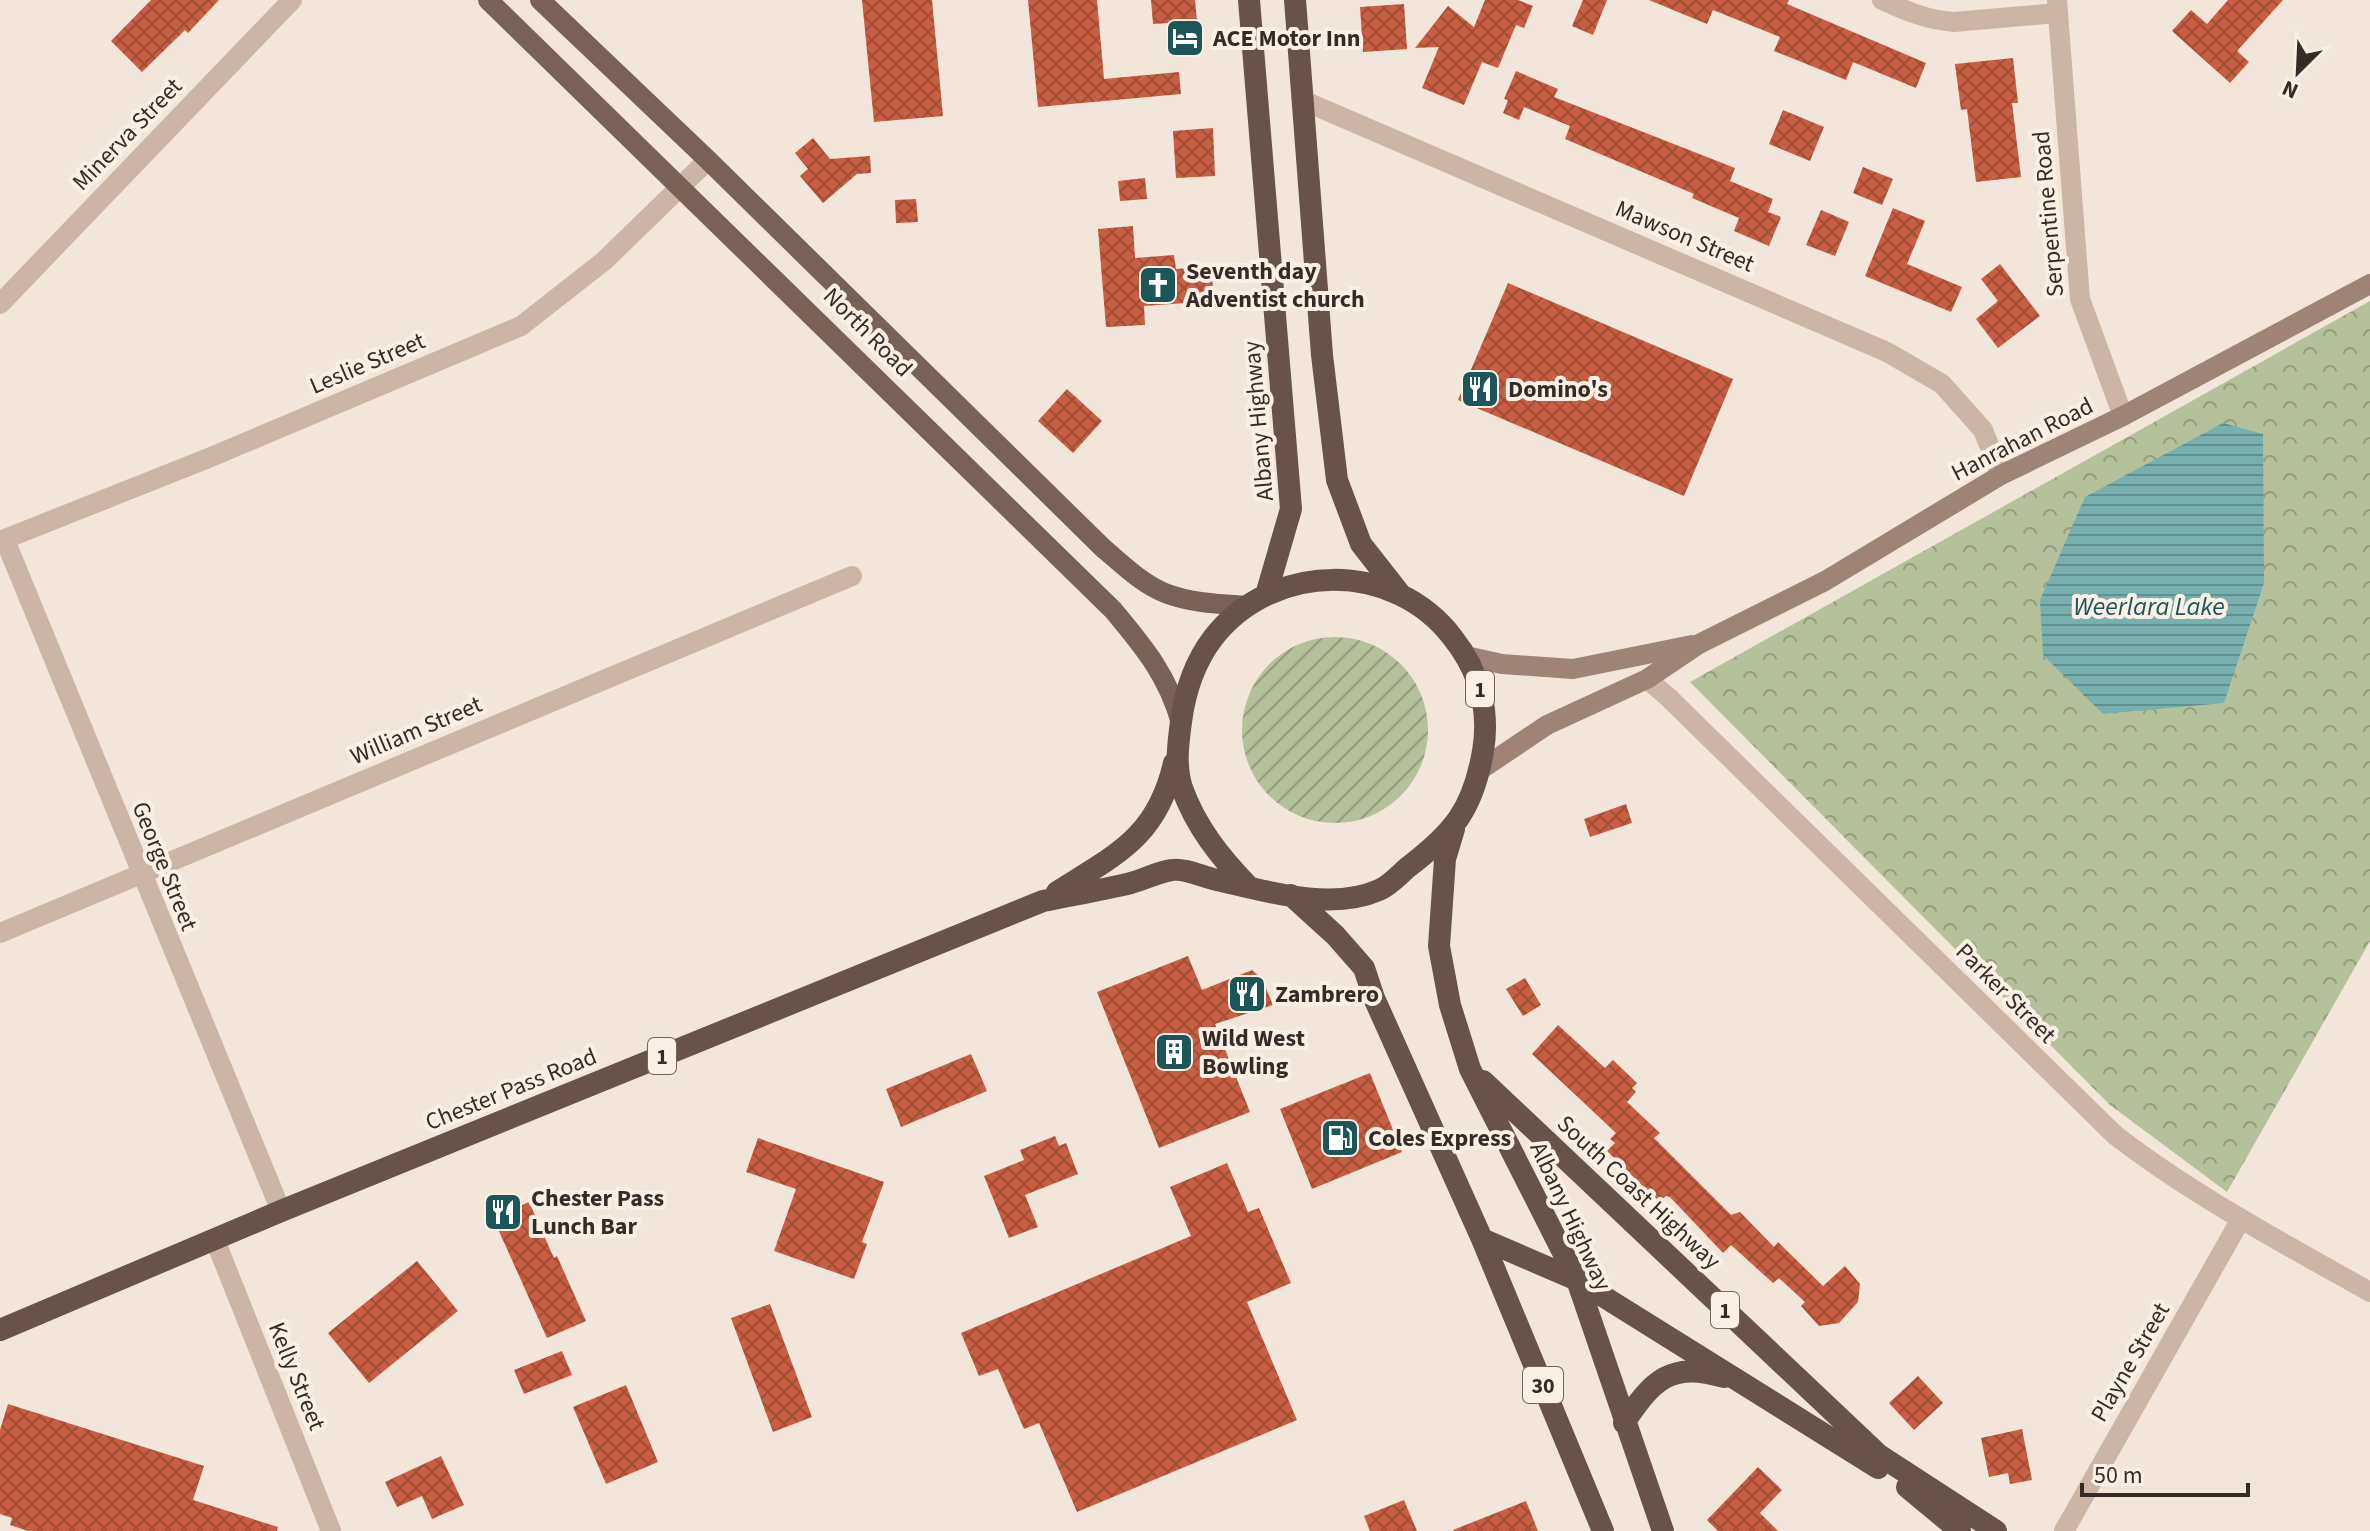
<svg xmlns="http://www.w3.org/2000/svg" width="2370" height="1531" font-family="'Source Sans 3',sans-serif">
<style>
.forest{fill:url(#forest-crowns)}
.garden{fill:url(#garden-furrows)}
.water{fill:url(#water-rules)}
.building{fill:url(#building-cross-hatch)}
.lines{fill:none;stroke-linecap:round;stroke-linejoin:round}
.minor{stroke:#cab5a6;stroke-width:20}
.tertiary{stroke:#cab5a6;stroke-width:20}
.secondary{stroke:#9e8477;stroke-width:20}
.primary{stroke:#786157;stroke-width:20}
.trunk{stroke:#68534a;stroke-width:22}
.labels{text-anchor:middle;stroke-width:8;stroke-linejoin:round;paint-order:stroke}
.shield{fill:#faf0e6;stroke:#716660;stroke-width:2}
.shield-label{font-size:22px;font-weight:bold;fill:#362b27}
.poi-label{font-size:24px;font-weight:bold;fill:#362b27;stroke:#faf0e6;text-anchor:start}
.street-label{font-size:24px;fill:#362b27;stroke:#faf0e6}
.water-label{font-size:26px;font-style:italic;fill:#1c5658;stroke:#faf0e6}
</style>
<defs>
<pattern id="forest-crowns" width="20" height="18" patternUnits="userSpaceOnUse" patternTransform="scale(2)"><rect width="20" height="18" fill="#b5c19a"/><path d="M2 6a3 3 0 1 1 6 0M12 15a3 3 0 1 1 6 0" fill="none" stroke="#949d7e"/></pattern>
<pattern id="garden-furrows" width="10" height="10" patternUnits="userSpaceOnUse" patternTransform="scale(2)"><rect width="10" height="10" fill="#b5c19a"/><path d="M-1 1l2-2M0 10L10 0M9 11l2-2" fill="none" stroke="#949d7e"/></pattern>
<pattern id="water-rules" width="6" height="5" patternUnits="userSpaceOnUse" patternTransform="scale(2)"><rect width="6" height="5" fill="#78afaf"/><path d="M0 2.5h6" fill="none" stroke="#638f8e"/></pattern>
<pattern id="building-cross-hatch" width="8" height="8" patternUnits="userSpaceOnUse" patternTransform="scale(2)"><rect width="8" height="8" fill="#c85e42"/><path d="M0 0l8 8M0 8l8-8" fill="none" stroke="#a34e37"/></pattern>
</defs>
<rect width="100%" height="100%" fill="#f2e6da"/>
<path class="forest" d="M2370,301V941L2227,1192L2110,1105L1690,682Z"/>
<path class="garden" d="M1242 730a93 93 0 1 1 186 0a93 93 0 1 1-186 0Z"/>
<path class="water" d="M2223,423L2263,434L2264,583L2224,703L2103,714L2043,655L2040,600L2085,497Z"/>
<path class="building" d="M151,0H219L188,33L185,30L142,72L111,41Z
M862,0H932L943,116L874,122Z
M1028,0H1097L1104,79L1179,72L1181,94L1038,107Z
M1151,0H1195L1200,52L1174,55L1170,23L1153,24Z
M1485,0H1518L1533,6L1524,28L1516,25L1498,68L1482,62L1464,105L1422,88L1439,47L1415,48L1448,6L1474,27Z
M1583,0H1607L1593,35L1572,26Z
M1649,0H1789L1787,4L1926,63L1916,88L1853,62L1846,80L1774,51L1780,37L1713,10L1707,24Z
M2228,0H2283L2237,51L2249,62L2230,83L2172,31L2191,10L2207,24Z
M1404,4L1407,49L1363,52L1360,7Z
M2013,58L2018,103H2012L2021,177L1976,182L1967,109L1961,110L1955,64Z
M1516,71L1558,89L1554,97L1735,168L1730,181L1773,199L1768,212L1781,217L1769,246L1734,231L1739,218L1692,198L1694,194L1565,139L1570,126L1524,107L1519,120L1503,113L1508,100L1504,99Z
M1783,110L1824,127L1810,161L1769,144Z
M1213,128L1215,176L1176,178L1173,131Z
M813,138L830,159L870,156L871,173L857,174L823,203L800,176L808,169L795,153Z
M1863,167L1893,179L1882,205L1853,193Z
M1145,178L1147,199L1120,201L1118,181Z
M916,199L918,222L896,223L895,200Z
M1893,208L1925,221L1907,264L1962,287L1951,312L1865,276Z
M1821,210L1849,222L1835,256L1806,245Z
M1133,226L1135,258L1174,255L1176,269L1211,266L1214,301L1144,306L1145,325L1106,327L1098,229Z
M2000,264L2040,316L1998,348L1976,319L1998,301L1981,279Z
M1508,283L1733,379L1684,496L1458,400Z
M1067,389L1102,421L1073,453L1038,421Z
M1626,804L1632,823L1590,837L1584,819Z
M1188,956L1202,990L1252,970L1262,979L1273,1005L1215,1024L1250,1112L1159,1148L1097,992Z
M1525,978L1541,1005L1523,1016L1506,989Z
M1558,1025L1605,1068L1613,1060L1637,1083L1632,1088L1636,1092L1627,1102L1660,1133L1654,1138L1731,1215L1740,1212L1774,1247L1778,1242L1823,1286L1845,1266L1860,1284L1858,1302L1839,1323L1819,1326L1801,1306L1805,1302L1779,1278L1773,1283L1731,1245L1723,1253L1670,1197L1666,1196L1659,1202L1607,1151L1615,1143L1610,1139L1616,1133L1532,1054Z
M971,1054L987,1091L901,1127L886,1089Z
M1370,1073L1402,1152L1312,1189L1280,1109Z
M1055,1136L1059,1146L1066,1143L1078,1174L1025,1195L1038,1227L1009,1238L984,1176L1024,1160L1020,1150Z
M758,1138L884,1182L862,1242L867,1244L854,1279L774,1251L796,1189L746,1172Z
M1227,1163L1248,1212L1259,1208L1291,1283L1247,1302L1297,1420L1077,1512L1039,1423L1024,1429L998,1369L979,1376L961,1333L1191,1236L1170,1187Z
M529,1202L554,1258L557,1256L586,1321L547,1338L493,1218Z
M417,1261L458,1311L369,1383L328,1333Z
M770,1304L812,1417L773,1432L731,1318Z
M562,1351L572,1375L524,1394L514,1370Z
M1918,1376L1943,1403L1914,1430L1889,1403Z
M626,1385L658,1462L606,1484L573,1407Z
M8,1404L204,1466L193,1500L278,1527L277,1531H28L10,1525L12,1518L0,1514V1430Z
M2022,1429L2032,1480L2010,1484L2008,1473L1989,1477L1981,1438Z
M441,1456L464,1505L432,1519L422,1496L397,1507L385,1482Z
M1758,1467L1782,1490L1760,1513L1778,1531H1718L1707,1520Z
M1404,1500L1417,1531H1370L1364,1516Z
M1526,1501L1538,1531H1454L1453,1530Z"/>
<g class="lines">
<path class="minor" d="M1882,0C1906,11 1927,20 1954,22L2058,13
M1302,100L1887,352L1942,384L1983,430L2001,475
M0,304L292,0
M5,540L281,1211
M0,541L211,457L521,326L604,261L708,160
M1647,679L1668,697L2115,1135C2194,1196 2283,1243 2370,1292
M0,933L852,576
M215,1240L331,1531
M2064,1531L2241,1219"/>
<path class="tertiary" d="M2057,0L2080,299L2123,416"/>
<path class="secondary" d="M1466,656L1502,664L1573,669L1692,645
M1480,770L1547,725L1647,679L1699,644L1825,581L2001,475L2123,416L2370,284"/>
<path class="primary" d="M488,0L1113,610C1144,647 1168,676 1181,723
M540,0L708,160L1103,548C1122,564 1142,584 1165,593C1190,603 1220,604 1247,606"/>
<path class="trunk" d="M1249,0L1291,509L1266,595
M1295,0L1322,355L1337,480L1361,544L1401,595
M1454,829L1445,859L1439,946L1450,1005L1470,1069L1577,1280L1663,1531
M1057,892C1117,854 1157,837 1174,763
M1291,895L1335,935L1364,968L1374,998L1482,1239L1603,1531
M1483,1081L1879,1455L1996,1531
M1482,1239L1577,1280L1878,1468
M0,1330L281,1211L1043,901C1072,895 1102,890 1131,883C1145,879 1158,872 1172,870C1184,868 1201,876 1213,879C1262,890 1330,912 1379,890C1389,886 1399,875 1407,868C1453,833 1473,810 1483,751C1490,710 1479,671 1453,638C1394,560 1273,561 1213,638C1194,663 1185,691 1181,722C1178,744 1175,766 1182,788C1196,827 1220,857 1249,887
M1624,1423C1653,1380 1670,1361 1724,1377
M1907,1487L1960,1531"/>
</g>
<defs>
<symbol id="hotel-square" viewBox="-11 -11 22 22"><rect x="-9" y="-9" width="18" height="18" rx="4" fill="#1c5658" stroke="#faf0e6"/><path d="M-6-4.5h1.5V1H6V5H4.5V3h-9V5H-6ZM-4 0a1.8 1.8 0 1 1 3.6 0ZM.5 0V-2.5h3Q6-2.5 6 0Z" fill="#fff"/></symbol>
<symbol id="church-square" viewBox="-11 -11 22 22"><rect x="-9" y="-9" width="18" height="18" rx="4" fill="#1c5658" stroke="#faf0e6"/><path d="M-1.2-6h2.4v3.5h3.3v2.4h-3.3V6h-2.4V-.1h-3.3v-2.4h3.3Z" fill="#fff"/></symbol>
<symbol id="restaurant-square" viewBox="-11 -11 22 22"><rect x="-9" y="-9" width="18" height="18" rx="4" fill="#1c5658" stroke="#faf0e6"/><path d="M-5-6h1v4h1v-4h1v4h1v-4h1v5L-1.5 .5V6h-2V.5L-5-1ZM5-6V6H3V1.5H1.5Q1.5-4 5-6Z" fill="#fff"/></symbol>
<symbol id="building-square" viewBox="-11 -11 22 22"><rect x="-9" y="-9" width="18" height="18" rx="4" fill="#1c5658" stroke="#faf0e6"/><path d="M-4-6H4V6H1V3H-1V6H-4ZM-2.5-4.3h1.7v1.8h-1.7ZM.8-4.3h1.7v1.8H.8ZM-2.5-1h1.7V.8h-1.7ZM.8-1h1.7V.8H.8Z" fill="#fff"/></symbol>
<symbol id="fuel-square" viewBox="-11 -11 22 22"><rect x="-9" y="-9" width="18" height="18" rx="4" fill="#1c5658" stroke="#faf0e6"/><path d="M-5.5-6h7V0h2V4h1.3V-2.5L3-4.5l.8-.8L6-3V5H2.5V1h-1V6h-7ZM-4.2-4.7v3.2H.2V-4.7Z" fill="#fff"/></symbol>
</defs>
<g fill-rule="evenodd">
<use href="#hotel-square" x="1163" y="16" width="44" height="44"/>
<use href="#church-square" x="1136" y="263" width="44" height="44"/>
<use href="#restaurant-square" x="1458" y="367" width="44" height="44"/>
<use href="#restaurant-square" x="1225" y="972" width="44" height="44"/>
<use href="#building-square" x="1152" y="1030" width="44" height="44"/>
<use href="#fuel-square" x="1318" y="1116" width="44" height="44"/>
<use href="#restaurant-square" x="481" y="1190" width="44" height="44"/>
</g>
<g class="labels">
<g class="shield">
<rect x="1466" y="671" width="28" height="36" rx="6"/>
<rect x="648" y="1038" width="28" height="36" rx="6"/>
<rect x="1711" y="1292" width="28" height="36" rx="6"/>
<rect x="1523" y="1367" width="40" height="36" rx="6"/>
</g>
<g class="shield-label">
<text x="1480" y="697">1</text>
<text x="662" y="1064">1</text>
<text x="1725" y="1318">1</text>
<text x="1543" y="1393">30</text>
</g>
<g class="poi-label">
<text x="1213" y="46">ACE Motor Inn</text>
<text x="1186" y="279">Seventh day<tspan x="1186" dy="28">Adventist church</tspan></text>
<text x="1508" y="397">Domino's</text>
<text x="1275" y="1002">Zambrero</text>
<text x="1202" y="1046">Wild West<tspan x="1202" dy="28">Bowling</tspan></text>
<text x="1368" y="1146">Coles Express</text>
<text x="531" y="1206">Chester Pass<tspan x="531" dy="28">Lunch Bar</tspan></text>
</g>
<g class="street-label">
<text transform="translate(127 134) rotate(-46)" y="8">Minerva Street</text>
<text transform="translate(2048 214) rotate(-95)" y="8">Serpentine Road</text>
<text transform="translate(1685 236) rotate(23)" y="8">Mawson Street</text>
<text transform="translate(868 332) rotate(45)" y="8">North Road</text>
<text transform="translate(367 363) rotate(-23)" y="8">Leslie Street</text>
<text transform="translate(1258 421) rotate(-95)" y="8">Albany Highway</text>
<text transform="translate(2022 439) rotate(-27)" y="8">Hanrahan Road</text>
<text transform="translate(416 730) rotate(-23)" y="8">William Street</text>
<text transform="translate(165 866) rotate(68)" y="8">George Street</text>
<text transform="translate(2006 993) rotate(45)" y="8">Parker Street</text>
<text transform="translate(511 1089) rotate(-22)" y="8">Chester Pass Road</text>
<text transform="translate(1639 1192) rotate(43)" y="8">South Coast Highway</text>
<text transform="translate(1571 1216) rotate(65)" y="8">Albany Highway</text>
<text transform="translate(2130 1362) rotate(-60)" y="8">Playne Street</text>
<text transform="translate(297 1376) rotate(68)" y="8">Kelly Street</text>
</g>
<g class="water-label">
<text x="2149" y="615">Weerlara Lake</text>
</g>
</g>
<g transform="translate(2298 72) rotate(204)" stroke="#faf0e6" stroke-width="6" paint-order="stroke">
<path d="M0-6L14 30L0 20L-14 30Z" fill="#362b27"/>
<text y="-12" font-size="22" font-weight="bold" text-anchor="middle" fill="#362b27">N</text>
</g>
<path d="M2082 1483v12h166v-12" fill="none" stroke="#362b27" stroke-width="4"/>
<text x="2094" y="1483" font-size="24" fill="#362b27" stroke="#faf0e6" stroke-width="6" paint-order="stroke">50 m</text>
</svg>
